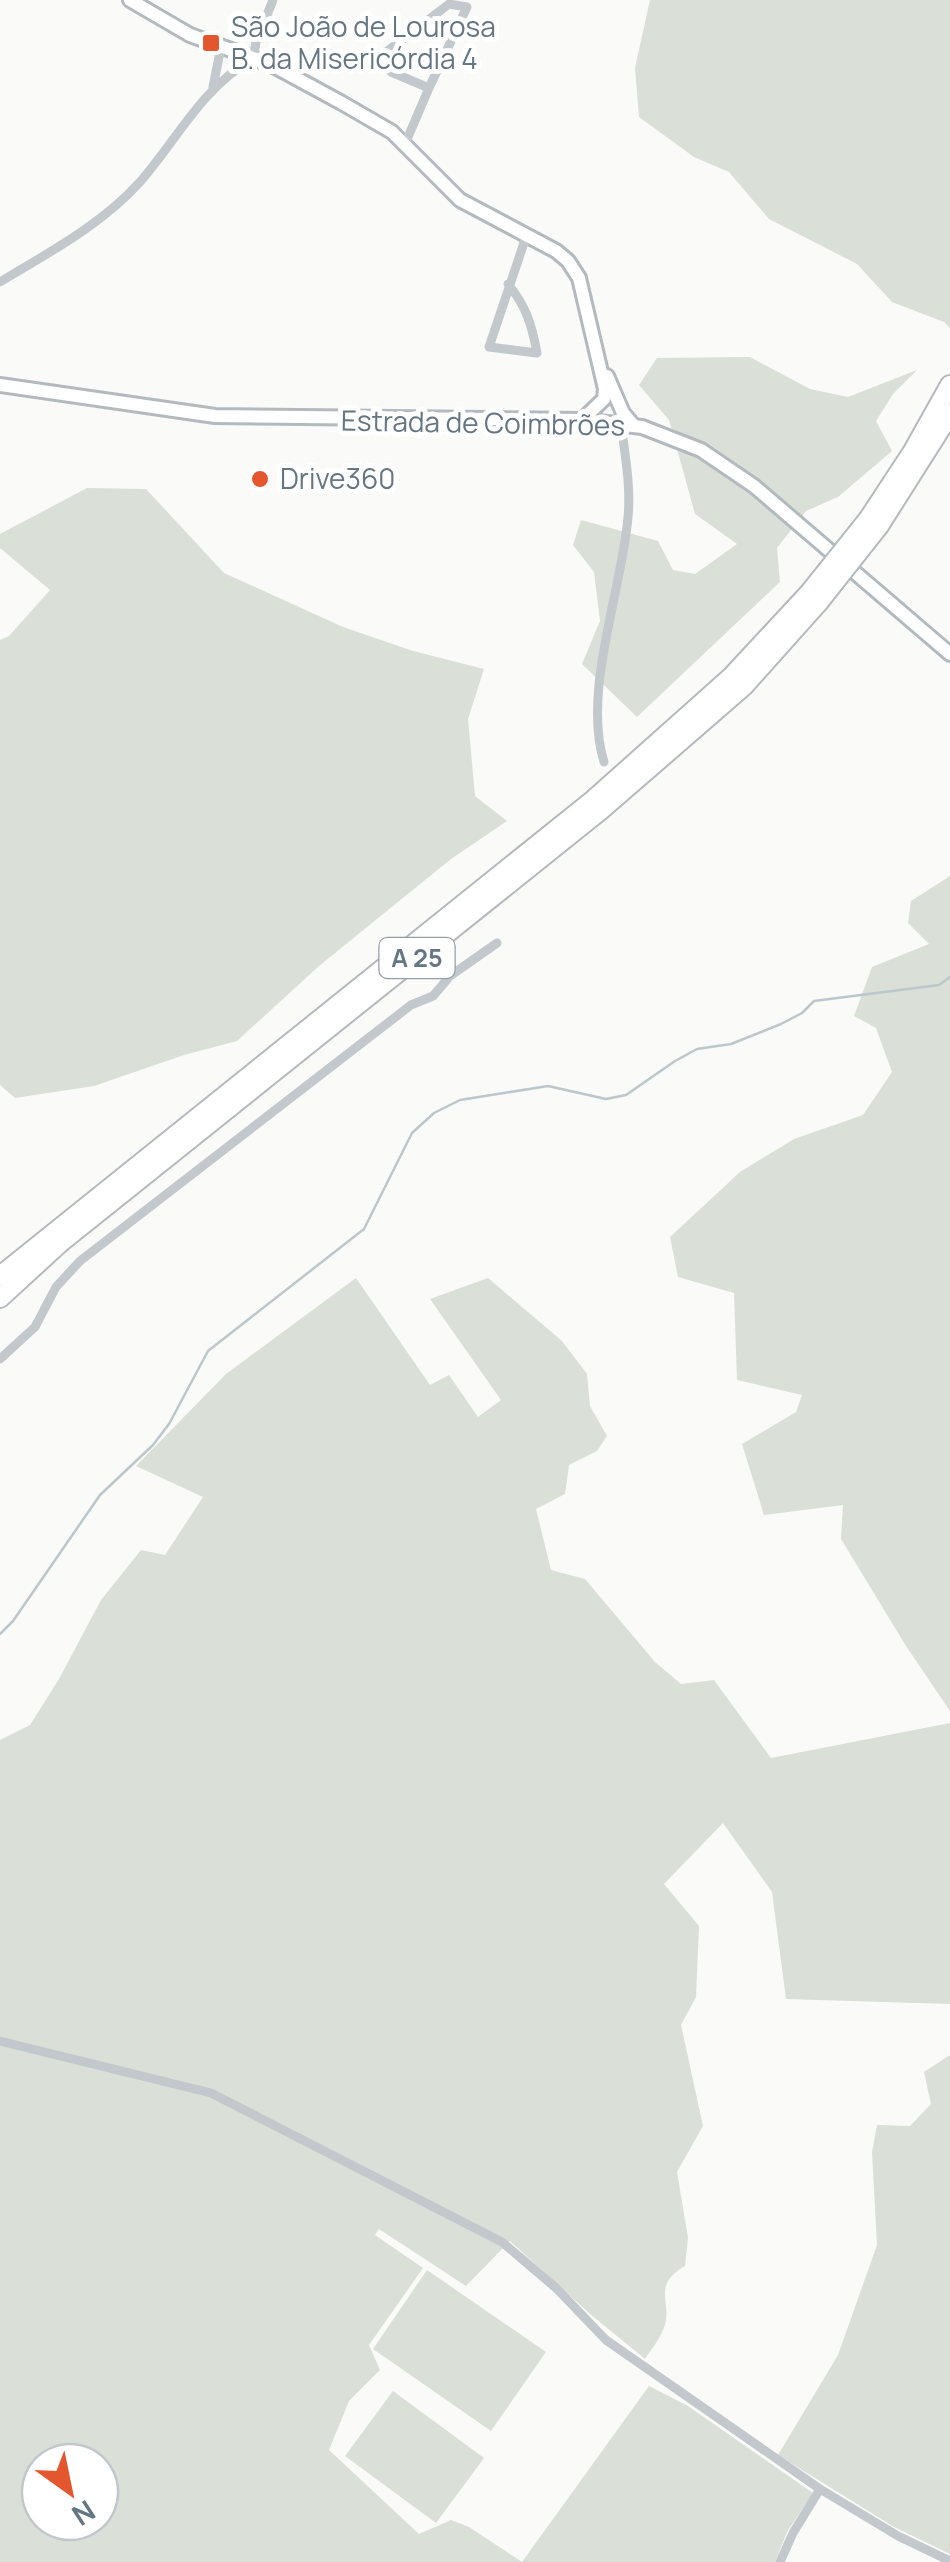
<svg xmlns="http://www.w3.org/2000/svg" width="950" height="2562" font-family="Manrope,sans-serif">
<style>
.green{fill:#dadfd7;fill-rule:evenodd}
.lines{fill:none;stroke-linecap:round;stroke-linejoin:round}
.stream{stroke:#bbc7cb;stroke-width:2.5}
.secondary-casing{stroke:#b3babf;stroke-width:18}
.highway-casing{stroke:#b4b9bd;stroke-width:22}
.street{stroke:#c3c8cc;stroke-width:9}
.secondary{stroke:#fff;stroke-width:12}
.highway{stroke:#fff;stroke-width:18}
.highway-bridge-casing{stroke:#b4b9bd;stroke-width:22;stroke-linecap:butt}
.highway-bridge{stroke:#fff;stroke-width:18}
.poi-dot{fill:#e4572e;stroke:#fff;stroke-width:4}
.labels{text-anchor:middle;stroke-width:10;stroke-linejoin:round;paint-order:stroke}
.shield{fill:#fff;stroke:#939fa8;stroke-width:2.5}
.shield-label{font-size:25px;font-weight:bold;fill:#657683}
.poi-label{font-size:28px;fill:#657683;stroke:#fff;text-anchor:start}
.street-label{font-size:28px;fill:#657683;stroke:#fff}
</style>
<rect width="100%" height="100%" fill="#fafaf8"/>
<path class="green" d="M650,0H950V328L944,322L892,302L857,264L769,219L729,172L694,157L639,117L635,68Z
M750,357L810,389L848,397L917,370L893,394L876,421L892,451L838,497L806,511L777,548L780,582L637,717L582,664L600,621L594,572L573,545L581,520L658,541L673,570L695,574L737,544L695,514L669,420L639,385L657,358Z
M87,488L146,489L224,573L343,627L413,651L484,669L468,719L475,796L507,821L451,859L319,966L237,1041L184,1055L94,1086L15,1098L0,1085V640L9,636L50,590L0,548V534Z
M950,876V1711L906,1646L841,1539L843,1505L764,1515L742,1444L796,1412L802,1395L737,1380L734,1293L678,1277L670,1237L740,1172L794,1139L863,1115L892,1072L876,1028L854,1016L872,967L929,944L908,923L911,901Z
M356,1278L430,1385L449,1375L478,1417L501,1400L430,1299L488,1278L562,1341L587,1374L590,1406L607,1436L597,1451L569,1465L565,1494L536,1509L551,1570L585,1579L655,1662L681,1684L714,1680L771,1758L950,1723V2004L786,1999L772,1892L723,1823L664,1884L699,1926L696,1997L681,2025L703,2126L677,2172L688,2238L685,2266C649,2287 675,2303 663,2330C659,2340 651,2350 645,2359L590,2314L510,2241L466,2286L379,2229L375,2235L423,2268L369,2345L380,2370L349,2401L329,2450L419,2534L451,2520L469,2527L522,2562L649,2386L688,2406L813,2493L787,2532L775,2562H0V1740L30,1725L59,1679L101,1600L141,1550L165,1555L203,1497L136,1466L226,1374ZM40,2462H100V2522H40Z
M950,2055V2554L894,2527L778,2455L838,2355L877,2245L872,2152L877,2125L910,2126L931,2104L924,2072Z
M427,2270L546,2352L491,2431L373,2349Z
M393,2391L484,2458L436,2523L345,2456Z"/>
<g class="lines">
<path class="stream" d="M0,1634L13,1621L100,1495L153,1445L169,1424L208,1351L364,1229L412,1133L434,1113L460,1100L548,1086L606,1099L626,1095L675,1061L697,1049L731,1044L781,1024L802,1013L814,1001L939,985L950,977"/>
<defs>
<path id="secondary" d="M130,0L190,35L272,65L342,103L392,132L460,200L556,251L568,261L579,278L605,389L604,399L582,420
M607,376L623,413L634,426
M0,385L215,416L582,420L642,427L701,450L754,486L950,654"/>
<path id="highway" d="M869,518L913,451L950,385
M879,526L950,414
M0,1276L593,800L731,677L809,593
M0,1298L60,1243L601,810L744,686L819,602"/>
</defs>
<use href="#secondary" class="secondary-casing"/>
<use href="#highway" class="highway-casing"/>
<path class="street" d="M213,87L221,47
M405,144L429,88L391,72L383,62L386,52L449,4L467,7L429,88
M0,282C48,253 101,225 139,183C177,140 202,87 253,59L256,42L273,0
M508,284C526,306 532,325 537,353L489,347L527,234
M604,762C582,692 622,590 628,517C631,486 625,455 621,424
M0,1359L35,1327L56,1287L80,1261L411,1005L433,996L450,976L497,943
M0,2041L211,2093L502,2242L556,2288L606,2340L820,2489L898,2536L950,2561
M780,2562L793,2533L820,2489"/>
<use href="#secondary" class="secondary"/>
<use href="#highway" class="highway"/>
<defs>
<path id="highway-bridge" d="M809,593L869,518
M819,602L879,526"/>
</defs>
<use href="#highway-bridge" class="highway-bridge-casing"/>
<use href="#highway-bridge" class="highway-bridge"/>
</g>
<g class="poi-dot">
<rect x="201" y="33" width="20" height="20" rx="5"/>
<circle cx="260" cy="479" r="10"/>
</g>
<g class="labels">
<rect class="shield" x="379.5" y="938" width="75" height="40" rx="8"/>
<g class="shield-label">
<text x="417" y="967">A 25</text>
</g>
<g class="poi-label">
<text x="231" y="37">São João de Lourosa<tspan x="231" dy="32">B. da Misericórdia 4</tspan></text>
<text x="280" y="489">Drive360</text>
</g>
<g class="street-label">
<text transform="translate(483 423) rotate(1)" y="10">Estrada de Coimbrões</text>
</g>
</g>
<g transform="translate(70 2492) rotate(147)"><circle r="48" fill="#ffffff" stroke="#c1c8cd" stroke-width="2.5"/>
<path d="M0-8L18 38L0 25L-18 38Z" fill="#e4572e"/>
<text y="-15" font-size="28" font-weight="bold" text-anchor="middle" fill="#657683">N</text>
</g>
</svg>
